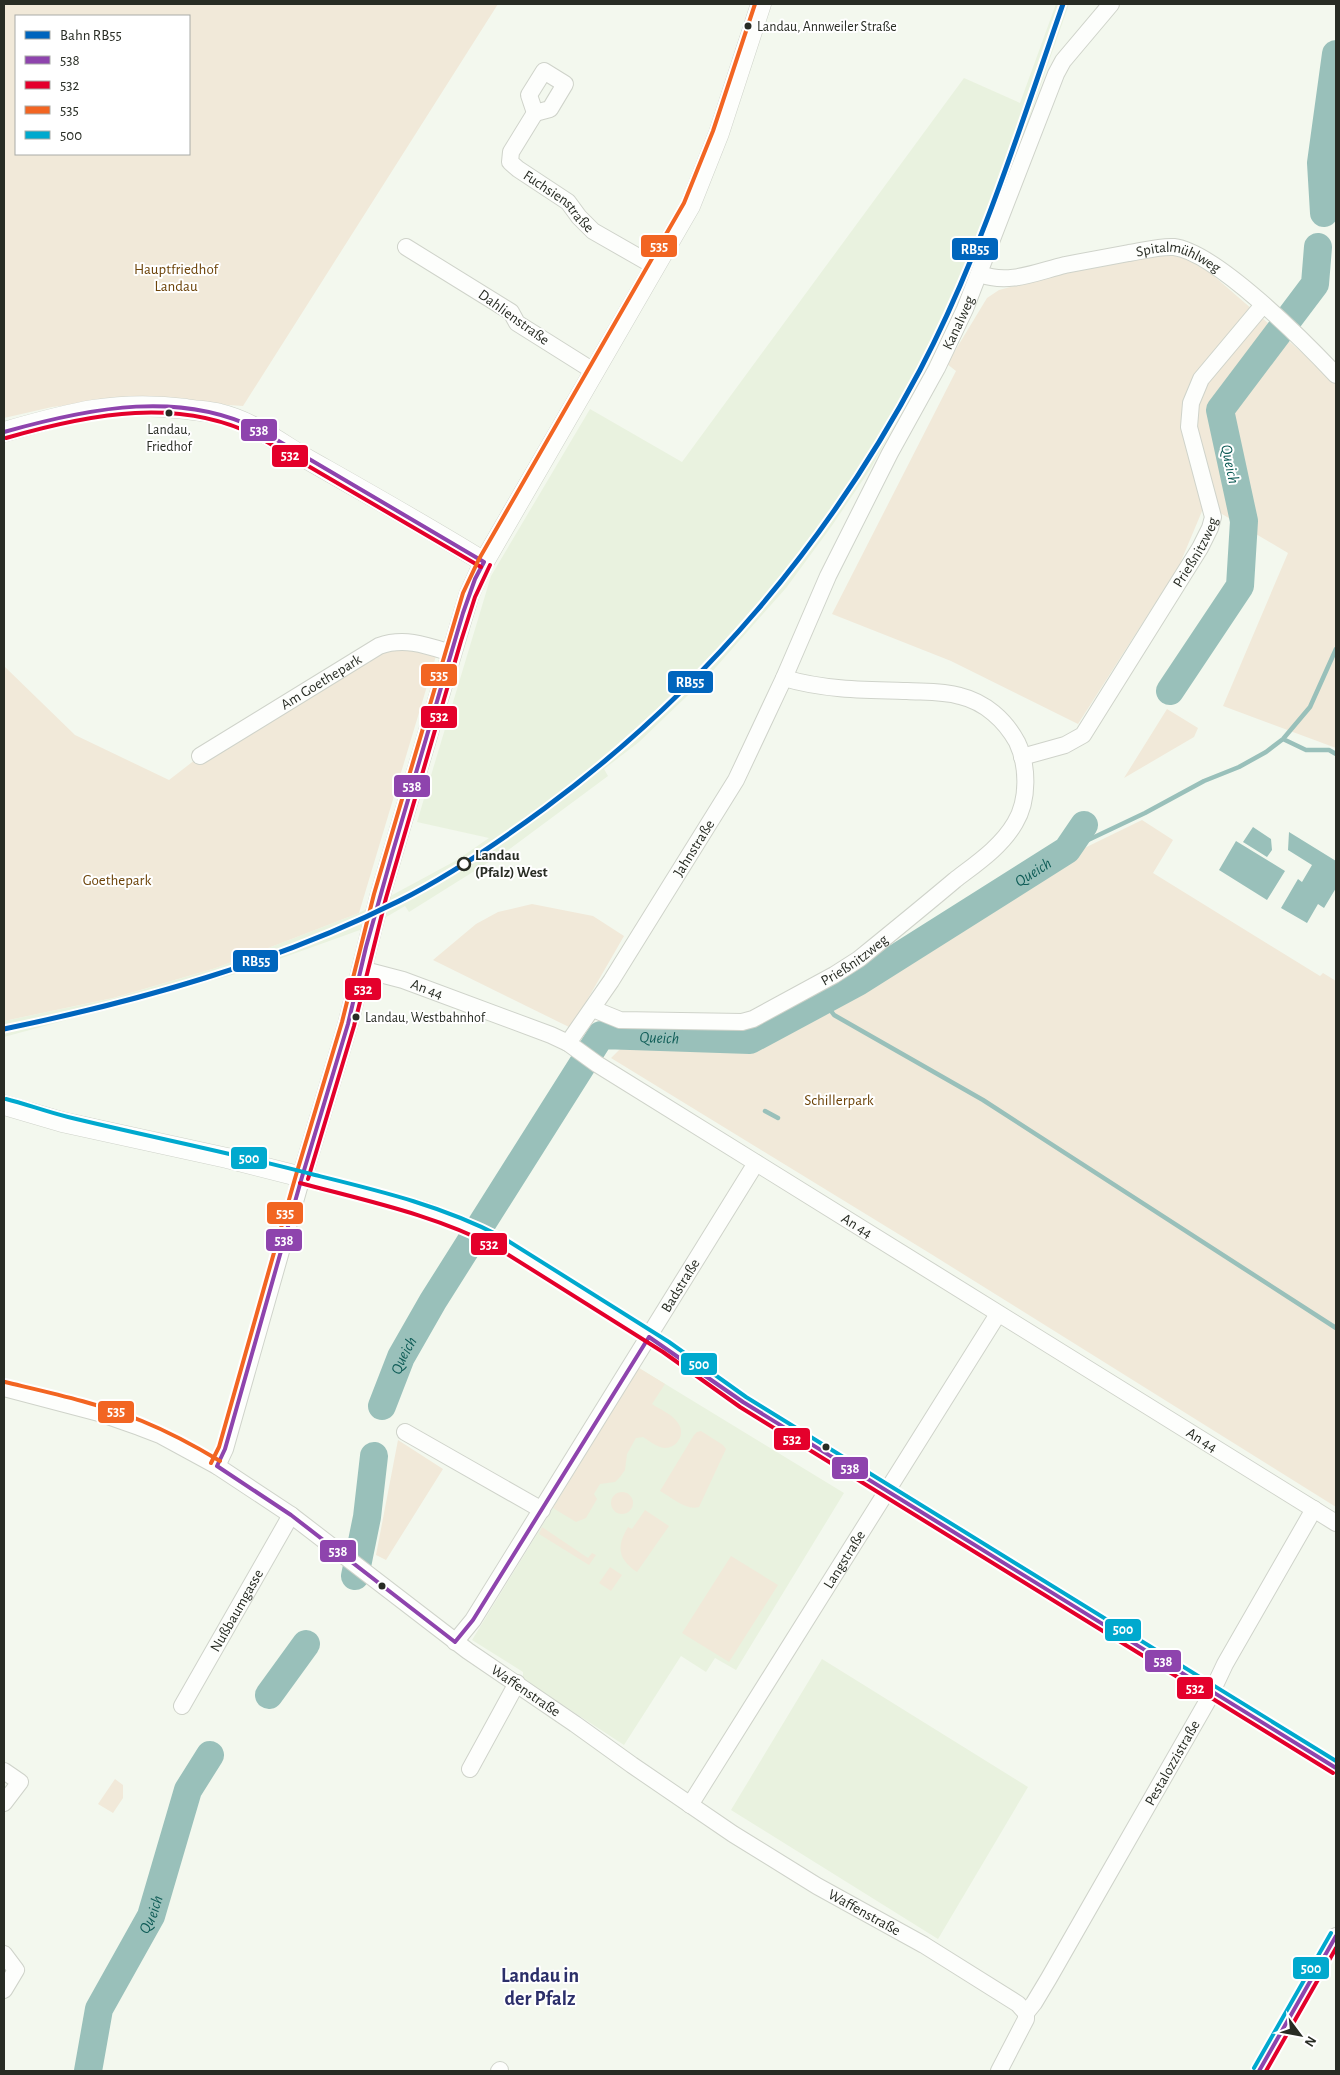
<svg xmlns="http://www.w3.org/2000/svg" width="1340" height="2075" font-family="'Alegreya Sans',sans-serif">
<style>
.built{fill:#e9f2df}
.green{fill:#f1e9d9;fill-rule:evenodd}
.water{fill:#99c0ba}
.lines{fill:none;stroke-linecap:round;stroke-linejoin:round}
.stream{stroke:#99c0ba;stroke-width:4.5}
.river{stroke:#99c0ba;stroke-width:28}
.minor-casing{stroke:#cfd3ca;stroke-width:18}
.tertiary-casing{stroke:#cfd3ca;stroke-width:21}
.minor{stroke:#fdfefc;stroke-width:16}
.tertiary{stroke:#fdfefc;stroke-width:20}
.bus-1-casing{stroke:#fff;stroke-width:8}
.bus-2-casing{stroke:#fff;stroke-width:8}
.bus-3-casing{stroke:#fff;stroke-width:8}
.bus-4-casing{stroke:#fff;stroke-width:8}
.bus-1{stroke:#8e44ad;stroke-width:4}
.bus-2{stroke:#e4002b;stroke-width:4}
.bus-3{stroke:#f26522;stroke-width:4}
.bus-4{stroke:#00a9ce;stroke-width:4}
.rail-1-casing{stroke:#fff;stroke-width:9}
.rail-1{stroke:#0065bd;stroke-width:5}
.bus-dot{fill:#282c24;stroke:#fff;stroke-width:2}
.stop-dot{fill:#fff;stroke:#282c24;stroke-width:2.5}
.labels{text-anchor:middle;stroke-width:4;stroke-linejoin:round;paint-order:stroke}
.bus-label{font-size:14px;fill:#282c24;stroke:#fff;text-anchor:start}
.street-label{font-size:15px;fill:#282c24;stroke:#fff}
.park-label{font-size:15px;fill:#6d440a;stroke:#fff}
.stop-label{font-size:15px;font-weight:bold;fill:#282c24;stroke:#fff;text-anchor:start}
.water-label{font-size:16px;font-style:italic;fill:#0f5c57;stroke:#fff}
.district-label{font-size:20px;font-weight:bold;fill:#2c2f6a;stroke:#fff}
.line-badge{stroke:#fff;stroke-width:2}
.badge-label{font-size:14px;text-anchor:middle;font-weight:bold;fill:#fff}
</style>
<rect width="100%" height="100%" fill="#f3f8ee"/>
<path class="built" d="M1056,4H1069L1017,153L969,279L938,344L871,468L831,527L786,588L709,675L639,742L604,769L608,776L511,848L409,912L405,906L371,926L243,972L4,1037V1021L114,998L216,968L359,913L457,860L489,838L417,822L491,576L590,409L682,462L964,78L1020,103Z
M639,1368L844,1493L736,1670L715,1658L706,1672L681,1656L624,1745L523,1679V1672L472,1640Z
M822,1659L1028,1787L938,1939L731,1810Z"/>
<path class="green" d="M4,4H498L243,406L127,398L52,407L4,418ZM16,16H189V154H16Z
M1173,250L1199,263L1336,382V748L1223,706L1288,553L1205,504L1179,566L1078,724L951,661L832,614L956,371L947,364L987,298L999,290L1125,257Z
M390,649H409L436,656L359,913L216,968L113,998L4,1021V666L75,735L169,780L200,756Z
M1167,709L1198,728L1194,737L1124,778Z
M1142,820L1173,840L1153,873L1320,976L1323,973L1336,981V1507L931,1254L611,1058L625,1044L755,1047L838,1000L1066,857Z
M532,904L593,916L624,936L571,1028L433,960L476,924L498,912Z
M639,1368L665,1384L652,1404C661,1410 672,1414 678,1423C687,1435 675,1452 660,1447C654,1445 648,1440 643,1437L636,1438L627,1454L625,1470L620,1477L615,1482L600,1484L594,1494L597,1499L586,1518L576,1522L553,1508Z
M701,1431L723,1445L726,1449L699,1507C686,1511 671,1497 660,1491L694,1435L697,1432Z
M398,1440L443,1469L386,1560L376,1555Z
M611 1503a11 11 0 1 1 22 0a11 11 0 1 1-22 0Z
M645,1510L669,1526L637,1572C618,1559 616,1547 628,1527L632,1529Z
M542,1527L588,1558L592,1553L596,1555L589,1565L539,1534Z
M731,1556L778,1585L729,1662L682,1633Z
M610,1567L622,1575L611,1591L599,1583Z
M115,1779L123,1785V1798L113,1813L98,1804Z"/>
<path class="water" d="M1253,827L1271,839L1272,850L1267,857L1243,842Z
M1289,832L1336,861V888L1324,908L1318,904L1307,923L1281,908L1298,879L1302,882L1312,865L1288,850Z
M1236,841L1285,871L1267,900L1219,870Z"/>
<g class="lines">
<path class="stream" d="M1283,739L1306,750H1329L1336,754
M1067,850L1145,813L1204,781L1239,767L1266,752L1283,739L1310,707L1336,649
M823,1000L834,1015L983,1100L1336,1328
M765,1111L778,1118"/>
<g class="river">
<path d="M1324,213L1321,163L1336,54"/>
<path d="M1170,691L1240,586L1244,521L1220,410L1315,284L1318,247"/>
<path id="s1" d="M382,1406L401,1357L433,1301L601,1035L750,1040L858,982L1067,850L1084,825"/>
<path d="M355,1576L367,1517L374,1456"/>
<path d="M269,1695L306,1644"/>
<path id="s2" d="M88,2071L99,2009L151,1916L188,1790L210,1755"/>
</g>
<defs>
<g id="minor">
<path d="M544,71L565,84L550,109L535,113L529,95Z"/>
<path id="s3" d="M535,113L511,152L510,162L518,169L568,202L579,217L593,231L656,267"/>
<path d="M406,247L511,312L517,323L595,372"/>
<path id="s4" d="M980,274C1009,285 1036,272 1065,265C1086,261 1107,257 1129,253C1143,251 1159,246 1174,247C1216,252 1306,343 1336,375"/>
<path id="s5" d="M200,756L379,646C404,637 426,645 451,653"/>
<path id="s6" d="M1022,757L1065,745L1083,735L1200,548L1210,528L1213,517L1189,427L1191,403L1201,379L1263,305"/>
<path id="s7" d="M361,969L403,980L551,1035L568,1043L597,1064L1336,1523"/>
<path id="s8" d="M593,1009L620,1020L742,1022L753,1019L834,975L859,959C891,933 923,907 955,880C977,863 1001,847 1015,823C1029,800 1028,765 1017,742C1005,720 985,702 960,696C943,691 925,692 907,691C866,690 824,690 784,678"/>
<path id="s9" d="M568,1043L611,981L736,780L784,678L828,576L890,453L937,368L965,309L1056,74L1063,61L1111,4"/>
<path id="s10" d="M4,1388L99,1413L139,1427L160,1435L217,1466L291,1515L468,1651L575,1724L632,1765L733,1834L817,1886L924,1945L1018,2004L1026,2013V2019L999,2071"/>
<path d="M405,1432L542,1510"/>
<path d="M217,1466L225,1449L302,1177L424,1210L476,1230L499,1242L666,1347L743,1402L1336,1768"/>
<path id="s11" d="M455,1642L473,1620L756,1163"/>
<path id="s12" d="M182,1706L291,1515"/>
<path d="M470,1769L517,1683"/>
<path d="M4,1771L20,1782L4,1803"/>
<path id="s13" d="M690,1805L998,1314"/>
<path d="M4,1954L16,1970L4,1990"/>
<path id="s14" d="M1026,2013L1034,2003L1049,1978L1208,1700L1225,1664L1314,1509"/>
<path d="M499,2071L500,2070"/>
<path d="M1259,2071L1336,1936"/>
</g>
<path id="tertiary" d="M4,432C70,413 116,400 186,409C197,411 209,411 220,414C251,421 280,443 307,459C367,493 426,526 484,562
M4,1105L62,1122L227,1158L302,1177L348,1024L380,896L469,595L484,562L690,206L719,133L761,4"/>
</defs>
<use href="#minor" class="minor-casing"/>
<use href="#tertiary" class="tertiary-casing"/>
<use href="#minor" class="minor"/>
<use href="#tertiary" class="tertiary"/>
<defs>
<path id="bus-1" d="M4,432C89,408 184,388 265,433L484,562
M649,1337L743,1402L1336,1768
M217,1466L225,1449L302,1177L348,1024L366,947L393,851L463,613L475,579L484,562
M217,1466L291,1515L455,1642
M455,1642L473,1620L649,1337
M1259,2071L1336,1936"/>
<path id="bus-2" d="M6,438C89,414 182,395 262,439L481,567
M308,1179L354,1026L386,898L461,641L475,597L490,565
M300,1183C367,1201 435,1215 496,1247L663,1352L740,1407L1333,1773
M1266,2071L1336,1948"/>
<path id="bus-3" d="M5,1382C51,1393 98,1403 142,1421C169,1432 195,1446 220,1461
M211,1463L219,1447L296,1175L342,1022L374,894L463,593L479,559L684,203L713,131L755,4"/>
<path id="bus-4" d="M6,1099C26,1104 47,1112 68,1117C150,1137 233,1153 315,1175C380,1191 443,1206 502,1237L669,1342L746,1397L1336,1761
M1254,2068L1331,1933"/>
</defs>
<use href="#bus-1" class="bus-1-casing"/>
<use href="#bus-2" class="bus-2-casing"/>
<use href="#bus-3" class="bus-3-casing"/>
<use href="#bus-4" class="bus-4-casing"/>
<use href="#bus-1" class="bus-1"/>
<use href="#bus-2" class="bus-2"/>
<use href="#bus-3" class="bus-3"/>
<use href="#bus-4" class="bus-4"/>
<defs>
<path id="rail-1" d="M4,1029C139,1001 275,963 399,901C451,875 499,842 545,808C702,692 829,542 920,370C981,254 1020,127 1063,4"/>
</defs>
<use href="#rail-1" class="rail-1-casing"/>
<use href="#rail-1" class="rail-1"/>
</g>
<g class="bus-dot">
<circle cx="748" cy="26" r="4.5"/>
<circle cx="169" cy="413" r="4.5"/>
<circle cx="356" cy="1017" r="4.5"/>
<circle cx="826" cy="1447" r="4.5"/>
<circle cx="382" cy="1586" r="4.5"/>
</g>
<circle class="stop-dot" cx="464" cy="864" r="6"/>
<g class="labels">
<g class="bus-label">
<text x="757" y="31">Landau, Annweiler Straße</text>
<text x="169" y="434" text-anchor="middle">Landau,<tspan x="169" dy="17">Friedhof</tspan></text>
<text x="365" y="1022">Landau, Westbahnhof</text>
</g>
<g class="street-label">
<text dy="5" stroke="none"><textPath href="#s3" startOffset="119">Fuchsienstraße</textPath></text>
<text dy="5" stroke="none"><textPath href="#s4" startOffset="204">Spitalmühlweg</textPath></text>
<text transform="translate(514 317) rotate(36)" y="5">Dahlienstraße</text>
<text dy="5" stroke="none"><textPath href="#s9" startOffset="821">Kanalweg</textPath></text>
<text dy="5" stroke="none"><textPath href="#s6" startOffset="280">Prießnitzweg</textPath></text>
<text dy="5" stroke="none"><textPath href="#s5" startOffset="142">Am Goethepark</textPath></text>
<text dy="5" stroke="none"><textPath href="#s9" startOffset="232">Jahnstraße</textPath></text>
<text dy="5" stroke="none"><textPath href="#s8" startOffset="280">Prießnitzweg</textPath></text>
<text dy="5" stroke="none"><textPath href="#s7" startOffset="69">An 44</textPath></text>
<text dy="5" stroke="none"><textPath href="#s7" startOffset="562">An 44</textPath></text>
<text dy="5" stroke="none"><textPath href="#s11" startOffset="422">Badstraße</textPath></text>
<text dy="5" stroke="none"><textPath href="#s7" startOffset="968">An 44</textPath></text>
<text dy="5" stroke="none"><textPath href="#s13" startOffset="290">Langstraße</textPath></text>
<text dy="5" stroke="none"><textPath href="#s12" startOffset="110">Nußbaumgasse</textPath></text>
<text dy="5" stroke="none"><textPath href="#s10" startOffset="610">Waffenstraße</textPath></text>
<text dy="5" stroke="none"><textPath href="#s14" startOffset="290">Pestalozzistraße</textPath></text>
<text dy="5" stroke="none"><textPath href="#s10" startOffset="1015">Waffenstraße</textPath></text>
</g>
<g class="park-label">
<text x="176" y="274">Hauptfriedhof<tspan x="176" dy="17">Landau</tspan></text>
<text x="117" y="885">Goethepark</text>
<text x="839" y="1105">Schillerpark</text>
</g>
<g class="stop-label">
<text x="475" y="860">Landau<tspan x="475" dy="17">(Pfalz) West</tspan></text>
</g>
<g class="water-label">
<text transform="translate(1231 464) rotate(78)" y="6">Queich</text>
<text dy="6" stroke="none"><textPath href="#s1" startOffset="910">Queich</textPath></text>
<text dy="6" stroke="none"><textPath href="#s1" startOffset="490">Queich</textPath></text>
<text dy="6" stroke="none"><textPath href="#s1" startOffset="55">Queich</textPath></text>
<text dy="6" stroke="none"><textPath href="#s2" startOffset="171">Queich</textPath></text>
</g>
<g class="district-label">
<text x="540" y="1982">Landau in<tspan x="540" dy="23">der Pfalz</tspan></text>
</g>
</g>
<g class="line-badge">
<rect x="640" y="234" width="38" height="24" rx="5" fill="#f26522"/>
<rect x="951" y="237" width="48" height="24" rx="5" fill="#0065bd"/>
<rect x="240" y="418" width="38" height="24" rx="5" fill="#8e44ad"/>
<rect x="271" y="444" width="38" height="24" rx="5" fill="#e4002b"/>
<rect x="420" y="663" width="38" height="24" rx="5" fill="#f26522"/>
<rect x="667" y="670" width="47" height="24" rx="5" fill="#0065bd"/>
<rect x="420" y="705" width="38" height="24" rx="5" fill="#e4002b"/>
<rect x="393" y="774" width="38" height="24" rx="5" fill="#8e44ad"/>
<rect x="232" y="949" width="47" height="24" rx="5" fill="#0065bd"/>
<rect x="344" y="977" width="38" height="24" rx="5" fill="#e4002b"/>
<rect x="230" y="1146" width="38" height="24" rx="5" fill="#00a9ce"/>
<rect x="266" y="1201" width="38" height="24" rx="5" fill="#f26522"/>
<rect x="265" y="1228" width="38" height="24" rx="5" fill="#8e44ad"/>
<rect x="470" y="1232" width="38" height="24" rx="5" fill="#e4002b"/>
<rect x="680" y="1352" width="38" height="24" rx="5" fill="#00a9ce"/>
<rect x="97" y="1400" width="38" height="24" rx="5" fill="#f26522"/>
<rect x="773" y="1427" width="38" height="24" rx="5" fill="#e4002b"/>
<rect x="831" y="1456" width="38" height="24" rx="5" fill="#8e44ad"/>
<rect x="319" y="1539" width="38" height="24" rx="5" fill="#8e44ad"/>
<rect x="1104" y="1618" width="38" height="24" rx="5" fill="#00a9ce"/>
<rect x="1144" y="1649" width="38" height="24" rx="5" fill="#8e44ad"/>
<rect x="1176" y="1676" width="38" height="24" rx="5" fill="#e4002b"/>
<rect x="1292" y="1956" width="38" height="24" rx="5" fill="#00a9ce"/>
</g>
<g class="badge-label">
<text x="659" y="251">535</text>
<text x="975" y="254">RB55</text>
<text x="259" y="435">538</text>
<text x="290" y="460">532</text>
<text x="439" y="680">535</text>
<text x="690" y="687">RB55</text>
<text x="439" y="721">532</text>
<text x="412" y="791">538</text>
<text x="256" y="966">RB55</text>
<text x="363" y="994">532</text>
<text x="249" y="1163">500</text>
<text x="285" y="1218">535</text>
<text x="284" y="1245">538</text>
<text x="489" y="1249">532</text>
<text x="699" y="1369">500</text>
<text x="116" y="1416">535</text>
<text x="792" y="1444">532</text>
<text x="850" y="1473">538</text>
<text x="338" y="1556">538</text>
<text x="1123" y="1634">500</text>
<text x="1163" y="1666">538</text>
<text x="1195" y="1693">532</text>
<text x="1311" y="1973">500</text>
</g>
<rect width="1340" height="2075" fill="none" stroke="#282c24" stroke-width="10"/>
<rect x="15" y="15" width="175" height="140" fill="#ffffff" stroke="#a9aba7"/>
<rect x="25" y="31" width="25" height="8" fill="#0065bd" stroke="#a9aba7"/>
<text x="60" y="40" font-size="15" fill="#282c24">Bahn RB55</text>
<rect x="25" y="56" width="25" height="8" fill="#8e44ad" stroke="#a9aba7"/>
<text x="60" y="65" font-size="15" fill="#282c24">538</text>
<rect x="25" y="81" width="25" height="8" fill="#e4002b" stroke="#a9aba7"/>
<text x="60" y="90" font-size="15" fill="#282c24">532</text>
<rect x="25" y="106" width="25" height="8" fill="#f26522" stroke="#a9aba7"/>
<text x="60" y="115" font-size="15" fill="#282c24">535</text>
<rect x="25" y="131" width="25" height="8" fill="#00a9ce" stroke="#a9aba7"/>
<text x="60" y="140" font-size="15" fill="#282c24">500</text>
<g transform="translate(1300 2035) rotate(122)" stroke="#ffffff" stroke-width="4" paint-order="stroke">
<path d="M0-4L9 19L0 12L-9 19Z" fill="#282c24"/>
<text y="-8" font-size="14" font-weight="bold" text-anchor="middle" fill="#282c24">N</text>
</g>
</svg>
